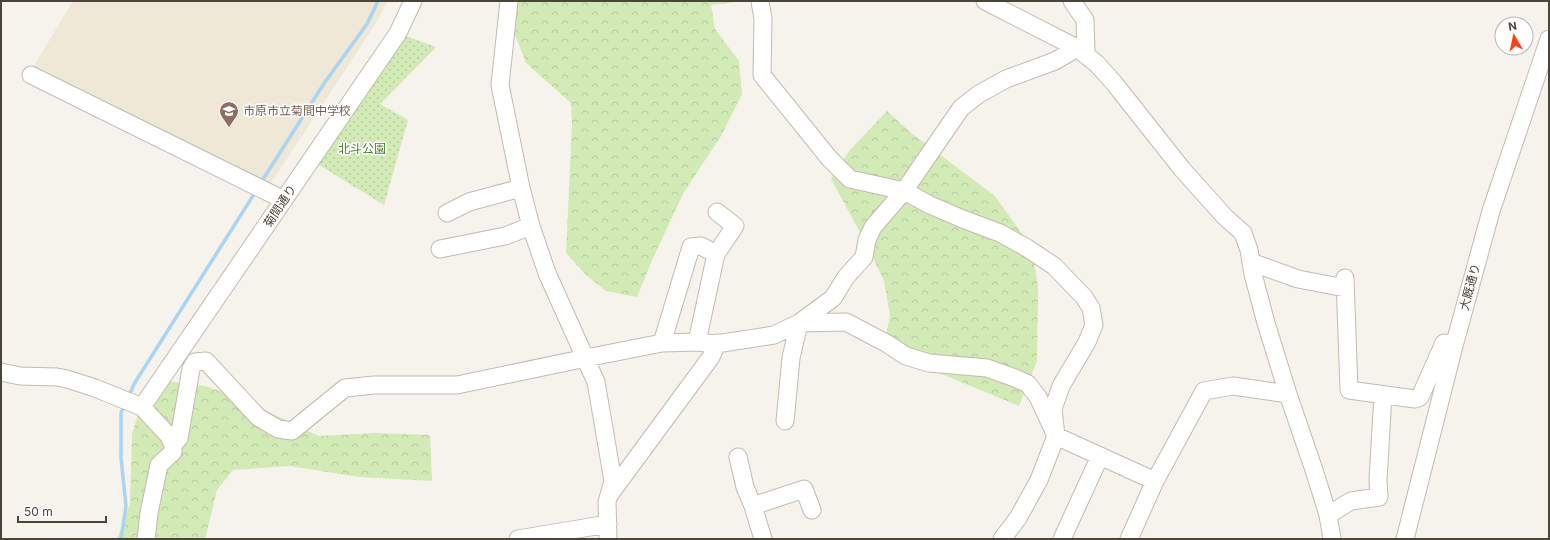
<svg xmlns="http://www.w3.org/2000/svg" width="1550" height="540" font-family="Inter,'Noto Sans JP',sans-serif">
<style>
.education{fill:#efe8d6}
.grass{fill:url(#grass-dots)}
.forest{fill:url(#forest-crowns)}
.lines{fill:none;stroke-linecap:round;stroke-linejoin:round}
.stream{stroke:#a9d4f2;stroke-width:3.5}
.minor-casing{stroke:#c2bbae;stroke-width:19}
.minor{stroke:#fff;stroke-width:17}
.labels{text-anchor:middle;stroke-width:3;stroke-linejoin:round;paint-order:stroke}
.education-label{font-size:12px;fill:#785e54;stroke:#fff;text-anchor:start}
.park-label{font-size:12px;fill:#4a7f2a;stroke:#fff}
.street-label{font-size:12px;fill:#4b4439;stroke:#fff}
</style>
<defs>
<pattern id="grass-dots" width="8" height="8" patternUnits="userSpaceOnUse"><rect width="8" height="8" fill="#d2eab5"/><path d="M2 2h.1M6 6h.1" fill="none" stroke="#b6ca9c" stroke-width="1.8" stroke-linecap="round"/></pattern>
<pattern id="forest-crowns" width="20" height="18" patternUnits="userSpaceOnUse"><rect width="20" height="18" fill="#d2eab5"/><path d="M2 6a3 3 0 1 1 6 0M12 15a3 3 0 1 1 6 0" fill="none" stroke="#b6ca9c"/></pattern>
</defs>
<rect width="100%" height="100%" fill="#f6f3ec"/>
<path class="education" d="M73,1H388L378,20L269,186L32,69Z"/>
<path class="grass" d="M398,33L436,47L380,104L408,120L384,205L311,160Z"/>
<path class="forest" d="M502,1H743L711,5L715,29L739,61L742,94L721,136L684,192L653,258L637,297L606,291L586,275L566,253L572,125L571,103L526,63Z
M887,111L910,132L995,196L1032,248L1038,288L1037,361L1019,406L883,350L890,316L884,281L867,245L831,179L849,151Z
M159,380L205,386L237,397L319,436L374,433L430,435L432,481L359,477L290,466L233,470L217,490L205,539H117L130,504L132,434L143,399Z"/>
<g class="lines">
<path class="stream" d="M260,184L325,82L367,24L378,1
M129,396L134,384L256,191
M121,539L126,506L121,458V413L124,406"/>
<defs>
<path id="minor" d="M509,1L500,85L521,188L531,226L547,273L596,382L613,481L607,502L608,539
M760,1L763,19L762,75L829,158L850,179L904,191L930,205L965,220L1000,233L1027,248L1054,266L1084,297L1091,308L1094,325L1087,342L1061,386L1053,409L1056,436L1039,480L1018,518L1002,539
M985,1L1077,48L1097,64L1114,83L1182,169L1225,217L1243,233L1249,250L1253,274L1266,323L1288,394L1314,470L1328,515L1332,539
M1072,1L1085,20L1086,55
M31,75L284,200
M447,213L469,202L521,188
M440,249L505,236L531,226
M1251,262L1298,279L1345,288
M1345,278L1349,390L1415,399L1420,397L1444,343L1454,346
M799,323L846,322L886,343L906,356L929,363L987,368L1015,378L1028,384L1038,397L1056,436L1155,481
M697,342L716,254L735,226L717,212
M662,343L691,247L701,246L716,254
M1,372L20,376L57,377L67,379L95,388L142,407L169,436L173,445V452L159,465L149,513L146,539
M142,407L398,33L413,1
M785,421L791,358L799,323
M173,445L179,438L191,369L195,362L206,361L258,417L278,429L292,431L345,388L374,385H457L586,358L662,343L697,342L716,344L774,335L799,323L833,298L846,277L864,257L867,240L873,227L904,191L961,108L979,94L1006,79L1055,61L1077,48
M738,457L745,487L753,506L763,539
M610,494L711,357L717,343
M753,506L804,489L812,510
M1328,515L1351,501L1379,497L1378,480L1383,395
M518,539L608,524
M1062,539L1100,456
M1129,539L1155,481L1204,391L1233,386L1288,394
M1405,539L1454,346L1491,211L1549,39"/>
</defs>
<use href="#minor" class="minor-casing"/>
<use href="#minor" class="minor"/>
</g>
<defs>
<symbol id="school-pin" viewBox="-11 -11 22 30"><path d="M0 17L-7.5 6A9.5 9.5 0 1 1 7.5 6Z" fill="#8d6e63" stroke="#fff"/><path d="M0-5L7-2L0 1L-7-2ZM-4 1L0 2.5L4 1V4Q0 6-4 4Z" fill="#fff"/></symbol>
</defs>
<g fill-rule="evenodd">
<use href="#school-pin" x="218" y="100" width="22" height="30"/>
</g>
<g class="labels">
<g class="education-label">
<text x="243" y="115">市原市立菊間中学校</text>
</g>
<g class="park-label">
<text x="362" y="153">北斗公園</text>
</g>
<g class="street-label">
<text transform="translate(280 206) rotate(-56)" y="4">菊間通り</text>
<text transform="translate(1470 287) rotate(-75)" y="4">大厩通り</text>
</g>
</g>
<rect width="1550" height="540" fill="none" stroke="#4b4439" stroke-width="4"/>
<g transform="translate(1514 36) rotate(351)"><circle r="19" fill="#ffffff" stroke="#b7b4b0"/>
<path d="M0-3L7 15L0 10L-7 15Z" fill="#fc3f1d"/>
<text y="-6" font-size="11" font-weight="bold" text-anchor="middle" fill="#4b4439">N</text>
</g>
<path d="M18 516v6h88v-6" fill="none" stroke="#4b4439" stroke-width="2"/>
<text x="24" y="516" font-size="12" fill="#4b4439" stroke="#ffffff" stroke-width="3" paint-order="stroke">50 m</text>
</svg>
